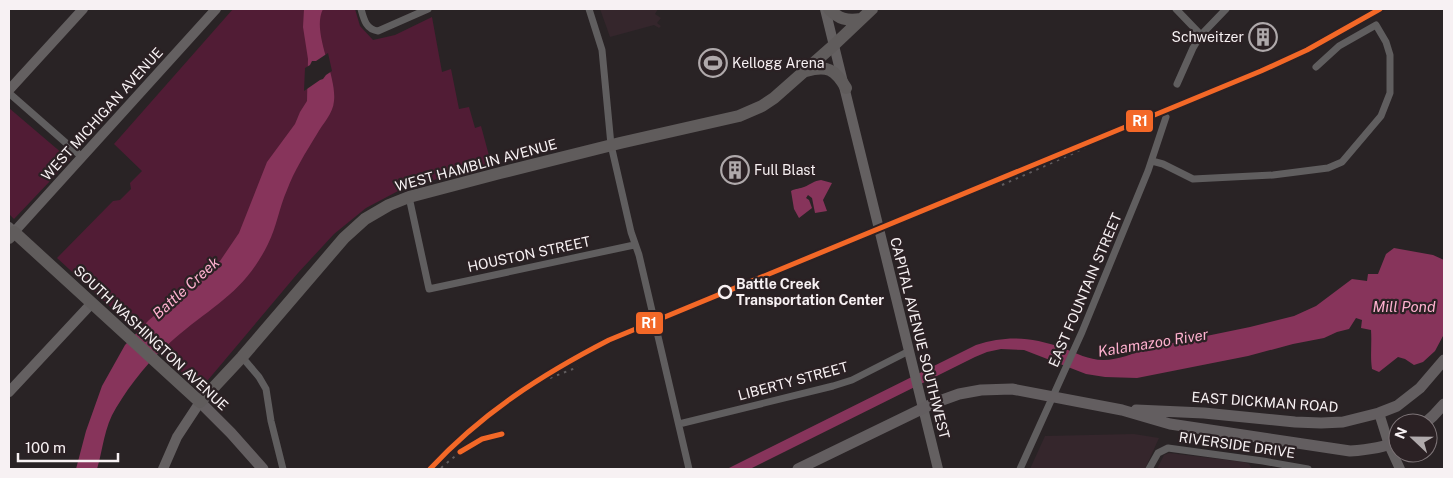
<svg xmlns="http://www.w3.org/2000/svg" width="1453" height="478" font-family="'Public Sans',sans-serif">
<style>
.built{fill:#35262c}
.green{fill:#511c35}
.water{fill:#87345b}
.pier{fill:#292325}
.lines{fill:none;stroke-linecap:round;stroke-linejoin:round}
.street{stroke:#605e5f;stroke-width:7}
.secondary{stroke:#646061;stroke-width:10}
.primary{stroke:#635e60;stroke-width:11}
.highway{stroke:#605c5c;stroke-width:12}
.rail{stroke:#605c5e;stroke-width:2;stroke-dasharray:2.5 5;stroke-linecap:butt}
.rail-1-casing{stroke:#2b2124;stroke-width:9}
.rail-1{stroke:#f36827;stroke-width:5}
.stop-dot{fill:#2b2124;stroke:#f7f1f3;stroke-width:2.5}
.labels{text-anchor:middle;stroke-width:4.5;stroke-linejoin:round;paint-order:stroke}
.poi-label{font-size:14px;fill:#f7f1f3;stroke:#2b2124;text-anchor:start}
.street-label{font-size:14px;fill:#f7f1f3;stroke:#2b2124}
.stop-label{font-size:14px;font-weight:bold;fill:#f7f1f3;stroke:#2b2124;text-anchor:start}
.water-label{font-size:15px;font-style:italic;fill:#fdb0ce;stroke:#2b2124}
.line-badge{stroke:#2b2124;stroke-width:2}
.badge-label{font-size:14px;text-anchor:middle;font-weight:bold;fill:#fff}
</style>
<rect width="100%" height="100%" fill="#292325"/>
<path class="built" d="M600,9H658L655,14L661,18L657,23L661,26L659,28L654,25L610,37Z
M1134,434L1159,438L1145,469H1030L1045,436Z
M1169,453L1244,462L1249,464L1252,469H1157L1164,455Z"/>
<path class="green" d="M233,9H355L360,26L373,40L395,35L432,17L442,72L451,69L459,109L469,107L475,128L481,126L491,163L400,190L366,208L334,234L298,273L208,380H190L57,258L113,201L120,200L131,189L130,183L142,171L114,144Z
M9,108L70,160L14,219L9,214Z"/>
<path class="water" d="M304,9H323C311,33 337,74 334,101C333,114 323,123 317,134C306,152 294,171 287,190C279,208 277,226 268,244C244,293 212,306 174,339C151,358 131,383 116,408C104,427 103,449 97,469H76L86,431L102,386L125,345L149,320L220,261L239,233L267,162L295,124L300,112L307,101L308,59L303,27Z
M821,180L832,183L823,200L827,211L815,213L812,198L808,195L806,198L809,200L812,208L799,218L794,209L791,191C796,188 800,189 804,187C811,184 814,181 821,180Z
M1394,248L1433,255L1444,260L1443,336L1435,351L1423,362L1414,365L1405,359L1398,357L1379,372L1372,369C1370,356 1372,344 1371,330L1361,328L1362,320L1356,318L1349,329L1337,332L1324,338L1293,344L1248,356L1137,378L1105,377L1086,374L1024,350L1001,349L987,352L975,357L750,469H727L976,345C1008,335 1031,337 1063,348C1076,353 1089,360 1103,360C1119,360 1134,353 1148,348L1250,327L1294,316L1316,306L1352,279L1367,281L1368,274H1378L1386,254Z"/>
<path class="pier" d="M328,53L332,71L326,75L323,79L320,80L304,91L305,68L310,65L312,61H316Z"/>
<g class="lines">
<path class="street" d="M361,9C364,20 366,29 378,31L428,9
M589,9L602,50L611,145L631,232L639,255L689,469
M1176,9L1201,35
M1177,84L1193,48L1201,35L1226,9
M9,93L82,157
M1152,161L1163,164L1193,179L1273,175L1328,168L1342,162L1381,116L1390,93V55L1386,42L1376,25L1339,46L1316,67
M409,197L429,289L634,245
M242,357L259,377L266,389L271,421L283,469
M679,424L833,386L852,380L909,351
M1020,469L1082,332L1148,171L1166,117
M1149,469L1158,453L1168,448L1263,461L1308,469"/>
<path class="secondary" d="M825,9L938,469
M9,90L83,9
M9,227L14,232L216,9
M9,392L92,303
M1379,413L1389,445L1400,469
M163,469L177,437L200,402"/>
<path class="primary" d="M200,402L231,433L263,469
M1136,410L1204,413L1295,422L1321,423L1343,422L1379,413L1397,406L1420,388L1444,360
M1425,423L1433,416L1444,404
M798,469L934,403L959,394L981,390L1012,389L1122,410L1170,424L1350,451C1366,450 1383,448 1398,441"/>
<path class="highway" d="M829,9C839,19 846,21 861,19
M806,71C827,65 835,69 846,88
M9,238L14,232L200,402L242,357L344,238L365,219L389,205L409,197L500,173L620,143L739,116L762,106L774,98L834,45L872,9"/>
<path class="rail" d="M1002,185L1074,153L1124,127
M550,378L578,367
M441,468C460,451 477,440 502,434
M430,469C487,408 556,364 632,330L998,179"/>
<defs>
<path id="rail-1" d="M460,452L482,439L502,434
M430,469C482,413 541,375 609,340L1261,71L1307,50L1380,9"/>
</defs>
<use href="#rail-1" class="rail-1-casing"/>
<use href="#rail-1" class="rail-1"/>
</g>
<defs>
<symbol id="building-ring" viewBox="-11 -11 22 22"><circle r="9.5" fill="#2b2124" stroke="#afa9ab" stroke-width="1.5"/><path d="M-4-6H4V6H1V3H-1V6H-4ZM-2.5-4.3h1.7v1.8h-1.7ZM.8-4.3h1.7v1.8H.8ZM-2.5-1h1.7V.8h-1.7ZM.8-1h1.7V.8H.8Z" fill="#afa9ab"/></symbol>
<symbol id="stadium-ring" viewBox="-11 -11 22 22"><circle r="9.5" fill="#2b2124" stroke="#afa9ab" stroke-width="1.5"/><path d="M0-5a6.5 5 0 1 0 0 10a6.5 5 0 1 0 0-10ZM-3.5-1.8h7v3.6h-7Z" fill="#afa9ab"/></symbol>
</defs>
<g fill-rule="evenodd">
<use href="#building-ring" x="1247" y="21" width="32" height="32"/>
<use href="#stadium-ring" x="697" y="47" width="32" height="32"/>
<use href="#building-ring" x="719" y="154" width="32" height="32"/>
</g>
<circle class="stop-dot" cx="725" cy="292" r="6"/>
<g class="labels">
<g class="poi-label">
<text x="1244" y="42" text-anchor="end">Schweitzer</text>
<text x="732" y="68">Kellogg Arena</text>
<text x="754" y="175">Full Blast</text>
</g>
<g class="street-label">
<text transform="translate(102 114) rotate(-48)" y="5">WEST MICHIGAN AVENUE</text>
<text transform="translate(476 165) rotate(-15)" y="5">WEST HAMBLIN AVENUE</text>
<text transform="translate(529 254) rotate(-12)" y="5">HOUSTON STREET</text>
<text transform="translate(1085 290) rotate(-67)" y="5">EAST FOUNTAIN STREET</text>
<text transform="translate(151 338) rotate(43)" y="5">SOUTH WASHINGTON AVENUE</text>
<text transform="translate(920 338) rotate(76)" y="5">CAPITAL AVENUE SOUTHWEST</text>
<text transform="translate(793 381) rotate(-15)" y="5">LIBERTY STREET</text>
<text transform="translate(1265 402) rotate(4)" y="5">EAST DICKMAN ROAD</text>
<text transform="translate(1237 445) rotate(8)" y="5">RIVERSIDE DRIVE</text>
</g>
<g class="stop-label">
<text x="736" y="289">Battle Creek<tspan x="736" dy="16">Transportation Center</tspan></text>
</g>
<g class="water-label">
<text transform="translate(186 288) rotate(-42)" y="5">Battle Creek</text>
<text x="1404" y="312">Mill Pond</text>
<text transform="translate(1153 343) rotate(-9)" y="5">Kalamazoo River</text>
</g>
</g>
<g class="line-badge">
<rect x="1125" y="109" width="29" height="24" rx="5" fill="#f36827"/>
<rect x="635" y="311" width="29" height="24" rx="5" fill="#f36827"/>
</g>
<g class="badge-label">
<text x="1140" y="126">R1</text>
<text x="649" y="328">R1</text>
</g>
<rect width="1453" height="478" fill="none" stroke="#f7f1f3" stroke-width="20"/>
<g transform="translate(1413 438) rotate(292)"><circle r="24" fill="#2b2124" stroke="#7d7477"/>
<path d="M0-4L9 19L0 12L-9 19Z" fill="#afa9ab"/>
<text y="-8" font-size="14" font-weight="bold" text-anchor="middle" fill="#f7f1f3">N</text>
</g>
<path d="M18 453v8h100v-8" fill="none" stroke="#f7f1f3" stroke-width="2.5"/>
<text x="25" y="453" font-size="15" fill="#f7f1f3" stroke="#2b2124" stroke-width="4" paint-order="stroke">100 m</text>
</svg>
